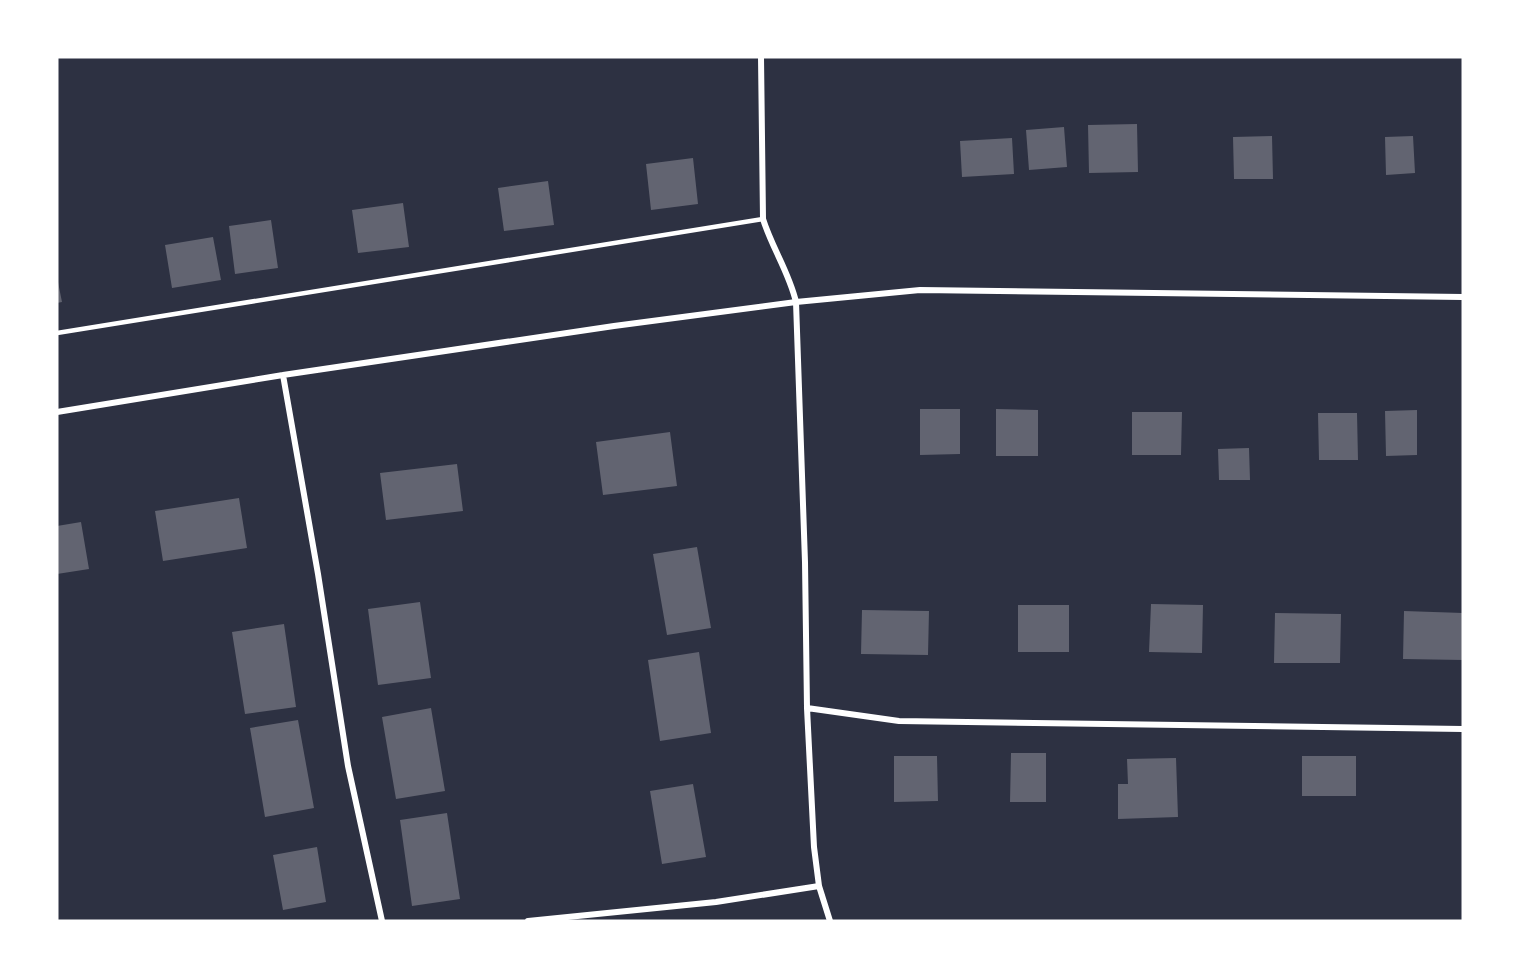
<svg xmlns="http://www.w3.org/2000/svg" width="1520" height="978" font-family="Roboto,sans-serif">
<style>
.building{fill:#626471}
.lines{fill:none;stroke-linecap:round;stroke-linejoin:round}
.service{stroke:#fff;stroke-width:4.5}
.minor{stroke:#fff;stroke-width:6}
</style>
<rect width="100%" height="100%" fill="#2d3142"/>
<path class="building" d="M1137,124L1138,172L1089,173L1088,125Z
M1064,127L1067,167L1029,170L1026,130Z
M1272,136L1273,179H1234L1233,137Z
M1413,136L1415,173L1386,175L1385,137Z
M1012,138L1014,174L962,177L960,141Z
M693,158L698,204L651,210L646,164Z
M548,181L554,225L504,231L498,188Z
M403,203L409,247L358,253L352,210Z
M271,220L278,268L235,274L229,226Z
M213,237L221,280L172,288L165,245Z
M58,282L62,302L57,303V283Z
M920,409H960V454L920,455Z
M996,409L1038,410V456H996Z
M1417,410V455L1386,456L1385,411Z
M1132,412H1182L1181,455H1132Z
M1318,413H1357L1358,460H1319Z
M670,432L677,486L603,495L596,442Z
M1249,448L1250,480H1219L1218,449Z
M457,464L463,511L386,520L380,473Z
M239,498L247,548L163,561L155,511Z
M81,522L89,569L57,574V526Z
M697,547L711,628L667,635L653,554Z
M420,602L431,678L378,685L368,609Z
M1151,604L1203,605L1202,653L1149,652Z
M1018,605H1069V652H1018Z
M862,610L929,611L928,655L861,654Z
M1404,611L1463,613V660L1403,659Z
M1275,613L1341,614L1340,663H1274Z
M284,624L296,707L245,714L232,632Z
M699,652L711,733L660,741L648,660Z
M431,708L445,791L396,799L382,717Z
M298,720L314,808L265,817L250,728Z
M1011,753H1046V802H1010Z
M894,756H937L938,801L894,802Z
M1302,756H1356V796H1302Z
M1176,758L1178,817L1118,819V784H1128L1127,759Z
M693,784L706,857L662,864L650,791Z
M447,813L460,899L412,906L400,820Z
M317,847L326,902L283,910L273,855Z"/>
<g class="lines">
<path class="service" d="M57,333L763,219"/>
<path class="minor" d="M761,57L763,219C772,248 789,272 796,302L805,562L807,708L814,847L819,886L830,921
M283,375L318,574L348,766L382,921
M57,412L283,375L614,326L796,302L920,290L1463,297
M807,708L899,721L1463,729
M528,921L716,902L819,886"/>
</g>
<rect width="1520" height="978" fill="none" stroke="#ffffff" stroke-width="117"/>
</svg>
